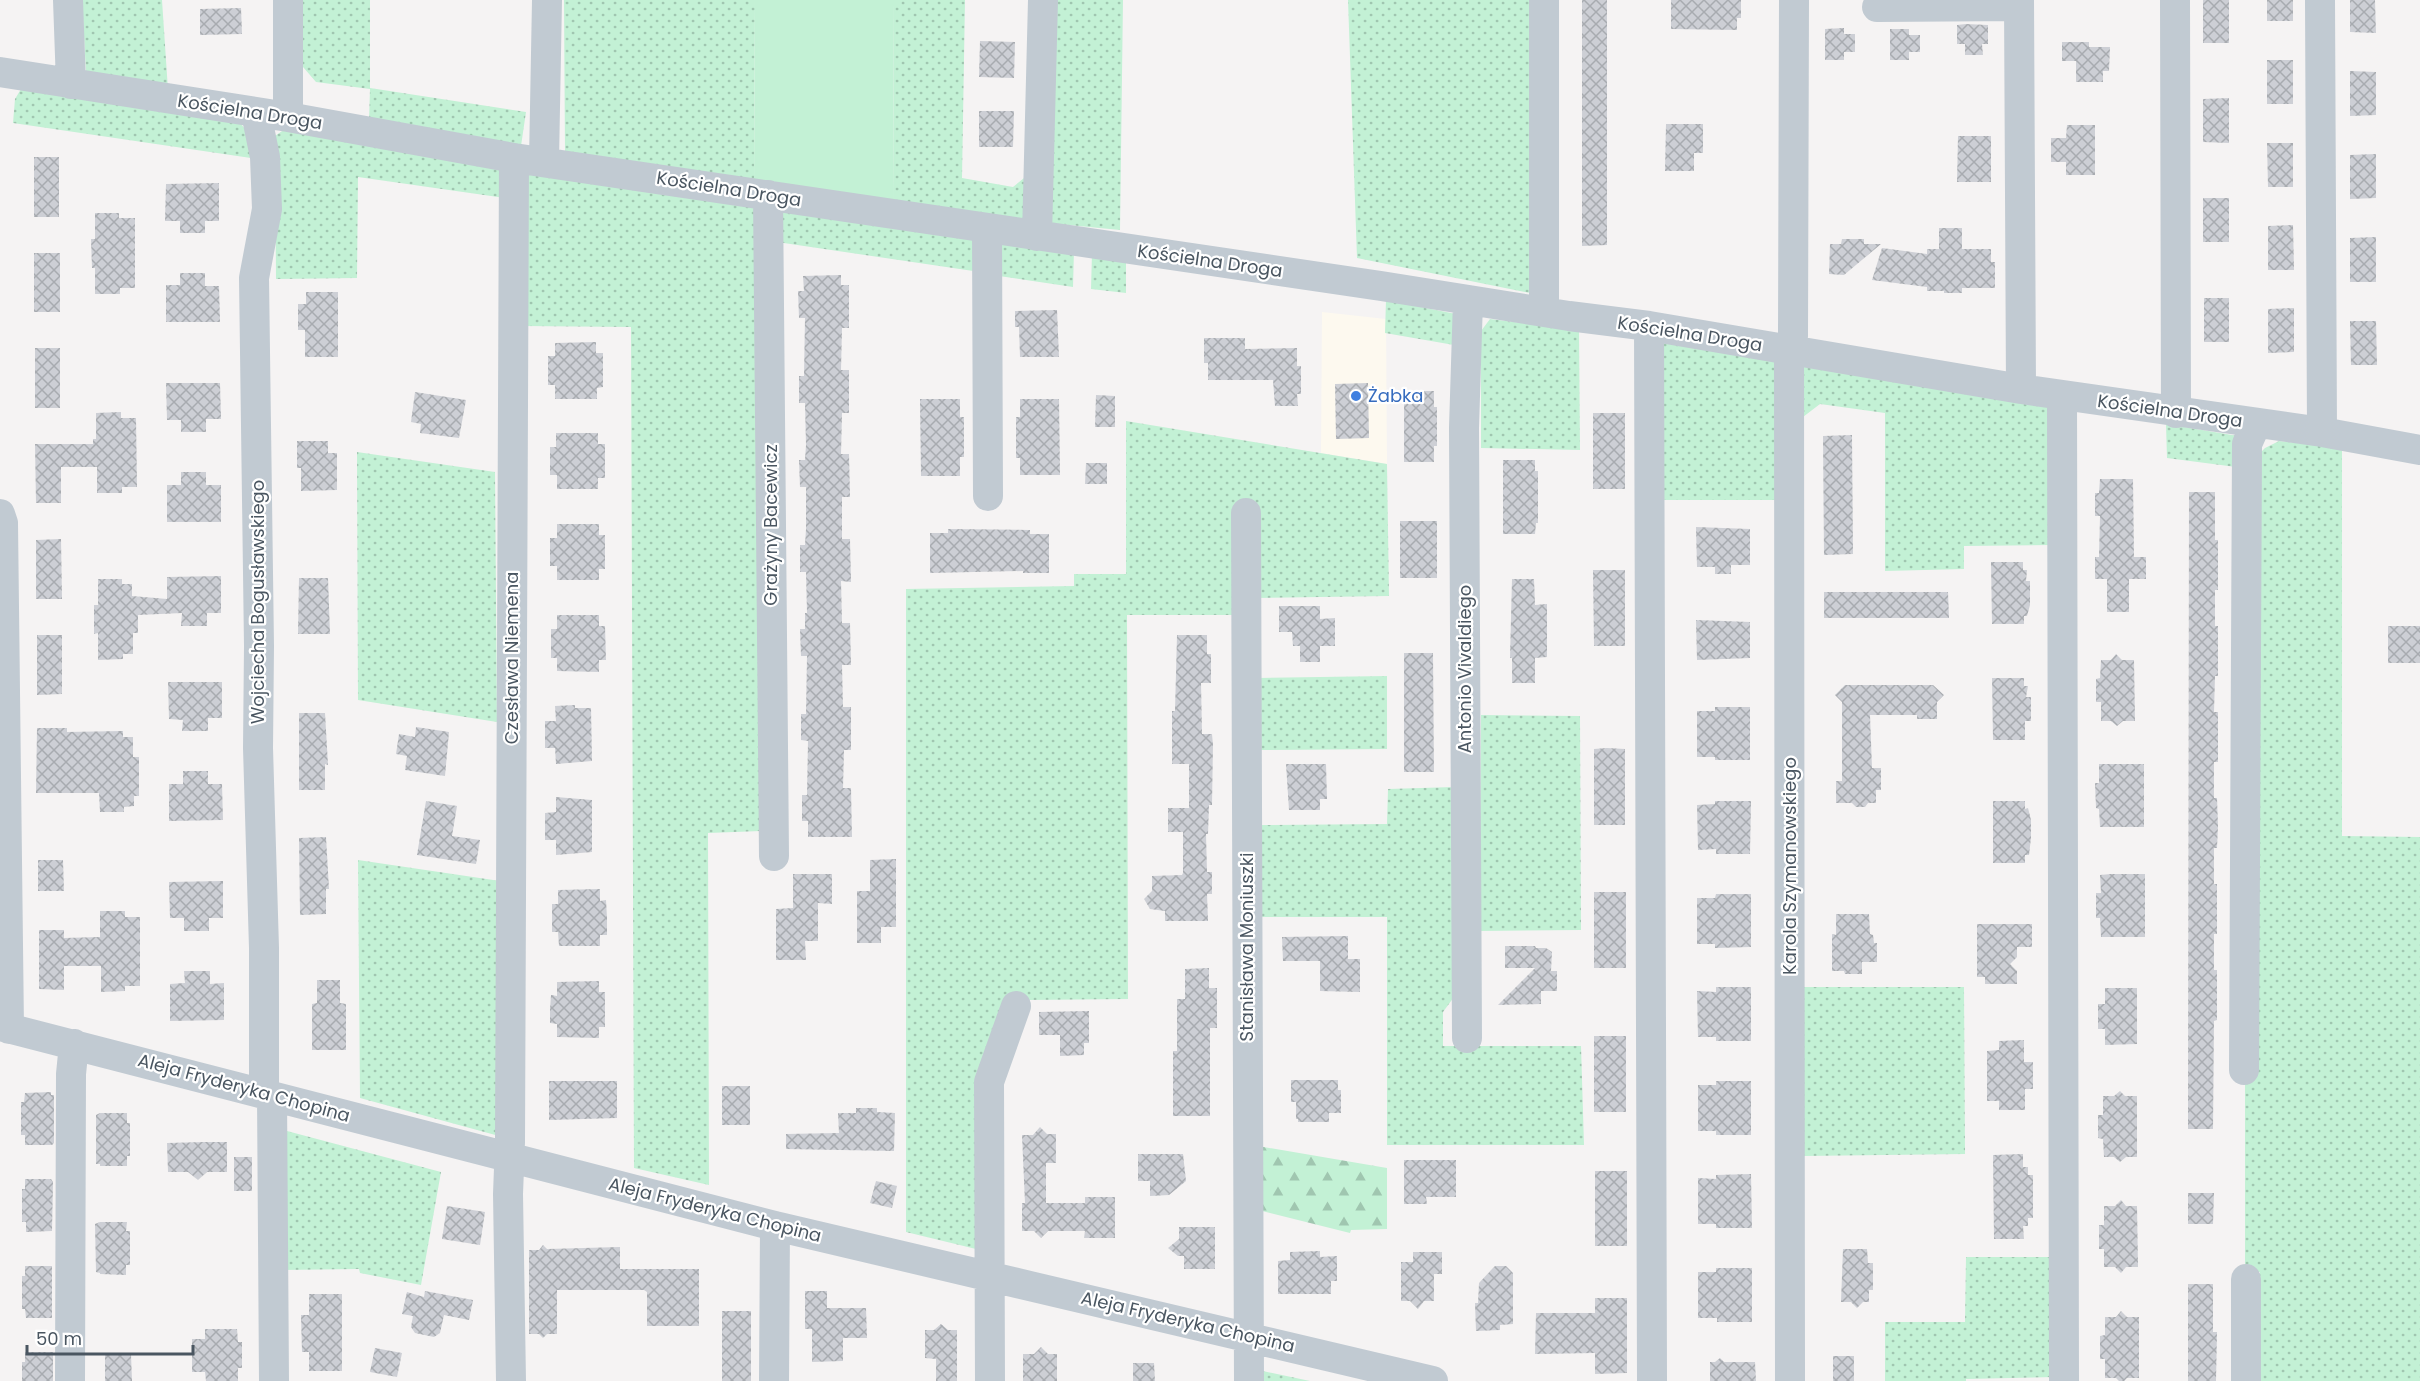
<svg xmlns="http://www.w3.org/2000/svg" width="2420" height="1381" font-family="Poppins,sans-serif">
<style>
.commercial{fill:#fdf9ef}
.grass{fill:url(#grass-dots)}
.forest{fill:url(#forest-firs)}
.garden{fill:#c3f1d5}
.building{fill:url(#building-cross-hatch)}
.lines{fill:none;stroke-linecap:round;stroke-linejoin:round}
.minor{stroke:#c1cad2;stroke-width:30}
.shop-dot{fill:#3f7fe0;stroke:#fff;stroke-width:2}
.labels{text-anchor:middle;stroke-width:4.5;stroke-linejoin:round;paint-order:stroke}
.street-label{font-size:18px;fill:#4a5661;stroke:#fff}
.shop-label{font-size:18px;fill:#366cbe;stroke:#fff;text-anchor:start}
</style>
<defs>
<pattern id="grass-dots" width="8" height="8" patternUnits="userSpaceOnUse" patternTransform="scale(1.5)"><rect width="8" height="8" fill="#c3f1d5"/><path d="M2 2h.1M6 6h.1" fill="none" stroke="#a0c6b0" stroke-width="1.8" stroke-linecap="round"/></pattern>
<pattern id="forest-firs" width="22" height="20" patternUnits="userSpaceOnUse" patternTransform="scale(1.5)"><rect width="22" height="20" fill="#c3f1d5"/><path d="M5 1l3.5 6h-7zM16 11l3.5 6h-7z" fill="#a0c6b0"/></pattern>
<pattern id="building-cross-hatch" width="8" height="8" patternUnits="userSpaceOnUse" patternTransform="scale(1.5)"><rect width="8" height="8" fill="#cdcfd5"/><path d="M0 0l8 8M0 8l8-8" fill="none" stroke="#a8abb0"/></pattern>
</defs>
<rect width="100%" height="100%" fill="#f5f3f3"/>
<path class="commercial" d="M1322,312L1386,319L1387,464L1321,453Z"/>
<path class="grass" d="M82,0H162L168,90L86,72Z
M303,0H370V88L526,112L521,146L369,121L370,89L316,82L303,67Z
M564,0H755L754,181L565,153Z
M894,0H965L962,178L1013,187L1029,174L1027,222L893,201Z
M1052,0H1123L1120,230L1048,223Z
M1348,0H1536L1540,295L1357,258Z
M21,89L240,123L251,136L257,159L13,123L15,99Z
M285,129L506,169L505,198L358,177L357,278L276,279L275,136Z
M530,172L759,203L761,831L708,833L709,1185L634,1168L631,327L523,326V183Z
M791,207L973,237L980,272L777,242L780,215Z
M1005,241L1074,250L1073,287L999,276V248Z
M1092,253L1126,258V293L1091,289Z
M1386,300L1456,314L1454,345L1385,333Z
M1490,319L1579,330L1580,450L1481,448V331Z
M1658,341L1776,361L1777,500H1658Z
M1802,363L2049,406L2051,545L1964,546V569L1885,571V413L1820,404L1803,417Z
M1126,421L1387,464L1389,596L1256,598L1234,615H1127L1128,999L1028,1000L1007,997L976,1249L906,1232V589L1074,586V574H1126Z
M2166,424L2238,436L2236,467L2167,458Z
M2279,441L2342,448V836L2420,837V1381H2259L2260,1272H2245V1081L2258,455L2265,448Z
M357,452L495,472L497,722L358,700Z
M1387,676V749L1258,750L1257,678Z
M1481,715L1580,716L1581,930L1480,931Z
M1454,787V997L1443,1012V1046H1581L1584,1145H1387V917H1256L1258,825L1387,824L1388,789Z
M358,860L500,881L499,1136L360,1098Z
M1803,987H1964L1965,1154L1804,1156Z
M287,1131L441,1172L421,1285L360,1273L359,1269L282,1270L280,1136Z
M1966,1257H2054L2055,1377L1966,1379V1381H1885V1322H1965Z
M1258,1370L1310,1381H1258Z"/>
<path class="forest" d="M1258,1146L1387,1168V1229L1351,1230L1350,1233L1258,1210Z"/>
<path class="garden" d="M755,0H894L893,201L754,181Z"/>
<path class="building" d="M1582,0H1607V245L1582,246Z
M1671,0H1741V18H1737V30L1671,29Z
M2203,0H2229V43H2203Z
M2267,0H2293V21H2267Z
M2350,0H2375L2376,33L2350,32Z
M241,8L242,34L200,35V9Z
M1966,24L1988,25V44H1982L1983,55H1965V44H1957V25Z
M1844,28V34H1855V52H1844V60H1825V29Z
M1890,29H1909V35H1920V52H1909V60H1890Z
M980,41L1015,42L1014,78L979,77Z
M2062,42H2089V47H2110L2109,71H2103V82H2076V61H2062Z
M2267,60H2293V104H2267Z
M2350,71L2376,72V115L2350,116Z
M2229,98V143L2203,142V99Z
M979,111H1014L1013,147H979Z
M1666,124H1703V153H1694V171H1665Z
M2067,125H2095V175H2066V162H2051V138H2066Z
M1958,136H1991V182H1957Z
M2267,143H2293V187H2268Z
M2376,154V198L2350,199V155Z
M34,157H59V217H34Z
M219,183V221H205V233H180V221H165L166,184Z
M2203,198H2229V242H2203Z
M95,213H119V218H135V288H120V294H95V268H92L91,239H95Z
M2293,225L2294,270H2268V226Z
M1939,228H1962V249H1991V262H1995V288H1962V293H1944V291H1927V287L1872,280L1882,248L1927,254V249H1939Z
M2376,237V282H2350V238Z
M1842,239H1864V244H1881L1844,275L1829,274L1830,244H1841Z
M34,253H60V312H34Z
M180,273H205V286H219L220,322H166V285H180Z
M841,275V285H849V328H842L841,370H849V413H842L841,454H849L850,497H842V539H850L851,582L841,581L842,623H850L851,665H842L843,707H851V750H844L843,788H851L852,837H808V821H802V795H807L808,741L801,740V714H806L807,656H801L800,629H805V613H807L806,572H800V545H805L806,529V487H800L799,460H805L806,445L805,403H799V376H804L805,318H799L798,291H804L803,276Z
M306,292H338V357H305V330H298V304H306Z
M2204,298H2229V342H2204Z
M2294,308V352L2268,353V309Z
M1057,310L1059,357H1020L1019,327H1015V311Z
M2350,321H2376L2377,365H2351Z
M1204,338H1245V349L1297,348V366H1301V394H1297L1298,406H1275L1273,380H1208V363H1204Z
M596,342V353H603V387L597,388V399H555V385H548V356H555V343Z
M35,348H60V408H35Z
M166,383H220L221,419H206V432H181V420H167Z
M1368,383L1369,438L1336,439L1335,384Z
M1404,391H1434V407H1437V446H1434V462H1404Z
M415,392L466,400L459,438L420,433L421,424L411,422Z
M1096,395L1115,396V427H1095Z
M920,399H960V417H964V457H960V476H921Z
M1020,399H1059L1060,475H1020V458H1016V417H1020Z
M121,412V418H136L137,487H122V493H97V467H61V503H36L35,444H93V439H96V413Z
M1593,413H1625V489H1593Z
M556,433H598V444H605V478H598V489H557V475H550V447H556Z
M1852,435L1853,554L1824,555L1823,436Z
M297,441H328V453H337V490L301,491V468H297Z
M1503,460H1535V471H1538V523H1536L1535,534H1503Z
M1086,463H1107V484H1085Z
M181,472H206V485H221V522H167V485H181Z
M2100,479H2133L2134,557H2146V579H2129V612H2107V579H2095V557H2099L2100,516H2095V493H2099Z
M2189,492H2215V540H2218V590H2215V626H2218V676H2215L2214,712H2218V762H2214V798H2217L2218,826L2217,848H2214V884H2217V934H2214V970H2217V1020L2214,1021L2213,1129H2188Z
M1400,521H1437V578H1400Z
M557,524H599V535H605V569H599V580H557V566H550V538H557Z
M1696,527L1750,529V565H1731V574H1715V567H1697Z
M948,529L1030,530V534H1049V573H1023V571L930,573V533H948Z
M61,539L62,599H36V540Z
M1991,562H2023V570H2027L2026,581H2030V605L2027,616H2024V624H1992Z
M1593,570H1625V646H1594Z
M221,576V613H207V626H181L182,613L138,615V633H133V654H123V659L98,660V633L94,634V605H98V579H122V584H132V596L167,599V577Z
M299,578H328L330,634H298Z
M1512,579H1534L1535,605L1547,604V657L1535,658V683H1512V658H1510Z
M1824,592H1948L1949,618H1824Z
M1279,606H1320V619L1335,618V646H1320V662H1300V646H1293L1292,632H1279Z
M557,615H599V626H605L606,660H599V672L557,671V658H551V629H557Z
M1696,620L1750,622V658L1697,660Z
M2388,626H2420V663H2388Z
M37,635H62V694L37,695Z
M1177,635H1207V654H1211V683H1201L1202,734H1212L1213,745L1212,805H1209L1208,834H1206L1207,872H1212V894H1207L1208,921H1165V911L1150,909L1144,899L1152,891V876L1182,875L1183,873V832H1168V808H1189V764H1172V711H1175Z
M1404,653H1433L1434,772H1404Z
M2116,654L2122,660H2134L2135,721H2123L2117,726L2111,721H2101V702H2096V679L2100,678L2101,660H2111Z
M1992,678H2024V686H2028L2026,697H2031V721H2025V740H1993Z
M168,682H222V718H208V731H182L183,720L169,719Z
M1845,685H1933L1944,695L1937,702V719H1917V715H1870L1872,768H1881V790H1876V803H1868L1865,807H1856L1852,803H1836V781H1842V702L1835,695Z
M575,705V708H591L592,761L556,764L555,748H545V721H556L555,706Z
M1715,707H1750V760H1715V757H1697V711H1715Z
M299,713H325L328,765L325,764V790H299Z
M416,727L449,732L445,776L405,770L407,756L396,754L399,734L415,737Z
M37,728H67V732L123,731V737H133V757H139V796H134V806L124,807V812H100L99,793H36Z
M1607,748L1625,749V825H1594V749Z
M1286,764H1326L1327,799H1320V810H1289Z
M2099,764H2144V827H2100L2099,809L2096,808L2095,783H2099Z
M183,771H208V784H222L223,820L169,821V784H183Z
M556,797L592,800V852L556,855V840H545V813L556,812Z
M426,801L457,806L452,836L480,840L476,864L417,855Z
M1715,801H1751L1750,854H1716V849L1698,850L1697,805L1715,804Z
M1993,801H2025V809L2028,808L2031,820V838L2029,855H2025V863H1993Z
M326,837L329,889H326V914L300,915L299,838Z
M896,859V927H881V943H857V891H870V860Z
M38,860H63L64,891H38Z
M793,874H832V904L818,903V941H805L806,960H776V909L793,908Z
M2111,874H2145V937H2101L2100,918H2096V893H2101L2100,875Z
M223,881V918H209V931H184V918H170L169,882Z
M600,889V901L606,900L607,918V935H600V946H559L558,932H552V904H558V890Z
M1594,892H1626V968H1594Z
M1716,894H1751V947L1715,948V944H1697V898H1715Z
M100,911H125V917H140V986H125V991L101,992V966H64V990L39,989V930H64V938L100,937Z
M1836,914H1869L1870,934L1873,935L1874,943H1877V962H1862V974H1845L1844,971H1832V934L1836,935Z
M1977,924H2032V947H2017V957L2010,964L2017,971V984H1985V977H1977Z
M1348,936V959H1360V992L1320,991V961H1283L1282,937Z
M1505,946H1535L1536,948H1546L1552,952L1551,971H1557V991H1541V1004L1498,1005L1535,968H1505Z
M1209,968V988H1217V1028H1210V1116H1173V1051H1177V999H1185V969Z
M184,971H210V984L224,983V1020L170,1021V984L185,983Z
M317,980H340V1003L346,1004V1050H312V1004L317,1003Z
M599,981V992H605V1027H599V1038L557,1037V1024L550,1023V1010L551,995L557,996V982Z
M1716,987H1751V1041H1716V1037H1698L1697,991L1716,992Z
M2105,988H2137V1044L2105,1045V1029H2098V1004H2105Z
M1089,1011V1043H1084V1055L1060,1056V1035H1039V1012Z
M1594,1036H1626V1112H1594Z
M2024,1040V1062H2033V1089H2025V1110H1999V1101H1987V1051L1999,1050V1041Z
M1291,1080H1338V1090H1341V1113H1329V1122H1298V1119H1296V1102H1291Z
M549,1081H617V1118L549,1120Z
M1716,1081H1751V1135H1716V1131H1698V1085H1716Z
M722,1086H750V1125H722Z
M2120,1091L2125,1096H2137V1157H2126L2120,1162L2114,1157H2104L2103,1139L2098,1138V1115H2103V1096H2114Z
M51,1092V1095H54V1143L52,1145H25V1135H21V1102H24L25,1093Z
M856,1108H877V1112L895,1113L894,1151L786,1149V1134L839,1133L838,1113H856Z
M100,1113H127V1123H130V1156H127V1166H100V1164H96V1115Z
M1040,1127L1047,1134H1056V1163H1046V1203H1085V1197H1115V1238H1084L1085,1231H1048L1041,1238L1034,1231H1022V1203H1025L1022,1135H1033Z
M204,1142H227V1172H207L198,1180L188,1172H168L167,1143Z
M1138,1154H1183L1186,1181L1169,1195L1150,1196V1181H1138Z
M2023,1154V1167H2028V1175H2033V1218H2028V1226H2023L2024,1239H1994L1993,1155Z
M234,1157H252V1191H234Z
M1404,1160H1456V1197H1426L1427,1204H1404Z
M1595,1171H1627V1246H1595Z
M1751,1174L1752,1228H1716V1224H1698V1178L1716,1179V1175Z
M25,1179H51L53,1182L52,1231L26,1232V1222H22V1189H25Z
M876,1181L897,1186L892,1208L870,1203Z
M2188,1193H2214L2213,1224H2188Z
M2121,1200L2126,1206H2137L2138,1267H2126L2121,1273L2115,1267H2104V1249H2099V1225H2104V1206H2115Z
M447,1206L485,1212L480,1245L442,1239Z
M100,1222H127L126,1231H130V1265H126V1275L100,1274V1273L96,1272L95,1224Z
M1179,1227H1215V1269H1184V1256H1178L1168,1248L1179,1239Z
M543,1245L547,1249L620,1247V1269H699V1326H647V1292L644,1290H557V1334H547L543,1338L539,1334H529V1250H539Z
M1843,1249H1867L1868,1263H1873V1290H1869V1302H1863L1857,1308L1851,1302H1841Z
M1320,1251V1257L1337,1256V1281H1331V1294H1278V1261L1290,1260V1252Z
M1413,1252H1442V1274H1434V1301H1424L1418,1309L1410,1301H1401V1262H1413Z
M25,1266H52V1318H26L25,1309H22V1276H25Z
M1495,1266H1506L1513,1273V1324L1500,1325V1330L1476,1331L1475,1303H1478L1479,1283Z
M1716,1268H1752V1322H1717V1318H1698V1272H1716Z
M2188,1284H2213V1332H2217L2216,1381H2188Z
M425,1291L473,1300L469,1320L444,1315L440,1333L434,1337L415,1333L411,1327L413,1316L402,1314L407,1292L424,1297Z
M805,1291H827V1308H866L867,1338H843V1361L812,1362V1329H805Z
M309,1294H342V1371H309V1352H302L301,1315H309Z
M1595,1298H1627V1373L1595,1374V1353L1535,1354L1536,1313H1595Z
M722,1311H751V1381H722Z
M2121,1311L2127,1317H2139V1378H2127L2124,1381H2119L2116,1378H2105V1359H2100V1336L2105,1335V1317H2116Z
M941,1324L948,1330H957V1381H936V1359L925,1358V1330H934Z
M205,1329H237L238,1342H242V1368H238V1381H206L205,1372H192V1339H205Z
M1041,1347L1048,1354H1057V1381H1023V1354H1034Z
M375,1348L402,1353L397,1377L370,1372Z
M25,1352H53V1381H22V1362H25Z
M105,1354H131L132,1381H105Z
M1833,1356H1854V1381H1833Z
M1720,1358L1724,1362H1755L1756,1381H1710V1362H1715Z
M1133,1363H1154L1155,1381H1133Z"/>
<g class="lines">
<path class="minor" d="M68,0L71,84
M288,0V117
M2019,0L2021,389
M2175,0L2176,413
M2320,0L2322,432
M1877,7L2019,6
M0,72L288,117L514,158L1381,286L1569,316L1649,326L2021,389L2322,432L2420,450
M256,113L265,157L267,209L254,278L259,646L258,748L264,948V1093
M544,161L547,0
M768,195L774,856
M987,229L988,496
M1037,236L1043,0
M1544,312V0
M1649,326L1652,1381
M2062,395L2064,1381
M1246,513L1249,1381
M0,514L3,523L9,1029
M0,1026L775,1226L1433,1381
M1467,1038L1464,428L1468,300
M2244,1070L2247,444L2256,424
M272,1096L274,1381
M70,1381L71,1074L74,1044
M511,1381L508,1194L510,1142L514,158
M774,1381L775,1226
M990,1381L989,1082L1016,1006
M1790,1381L1789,351L1793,336L1794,0
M2246,1381V1279"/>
</g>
<circle class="shop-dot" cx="1356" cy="396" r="6"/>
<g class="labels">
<g class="street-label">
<text transform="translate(250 112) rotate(9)" y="6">Kościelna Droga</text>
<text transform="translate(729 189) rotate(9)" y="6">Kościelna Droga</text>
<text transform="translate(1210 261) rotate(8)" y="6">Kościelna Droga</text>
<text transform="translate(1690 334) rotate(9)" y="6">Kościelna Droga</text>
<text transform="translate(2170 411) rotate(8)" y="6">Kościelna Droga</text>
<text transform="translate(771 525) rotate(-90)" y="6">Grażyny Bacewicz</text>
<text transform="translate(258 602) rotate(-90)" y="6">Wojciecha Bogusławskiego</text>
<text transform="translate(512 658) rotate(-90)" y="6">Czesława Niemena</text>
<text transform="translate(1465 669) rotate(-90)" y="6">Antonio Vivaldiego</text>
<text transform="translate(1790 866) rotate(-90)" y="6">Karola Szymanowskiego</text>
<text transform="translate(1247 947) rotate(-90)" y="6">Stanisława Moniuszki</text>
<text transform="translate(244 1088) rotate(15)" y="6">Aleja Fryderyka Chopina</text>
<text transform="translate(715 1210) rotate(14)" y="6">Aleja Fryderyka Chopina</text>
<text transform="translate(1188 1322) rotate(13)" y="6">Aleja Fryderyka Chopina</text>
</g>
<g class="shop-label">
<text x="1368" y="402">Żabka</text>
</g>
</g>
<path d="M27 1345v9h166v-9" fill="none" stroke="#4a5661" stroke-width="3"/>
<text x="36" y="1345" font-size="18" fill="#4a5661" stroke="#ffffff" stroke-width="4.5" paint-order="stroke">50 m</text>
</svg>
